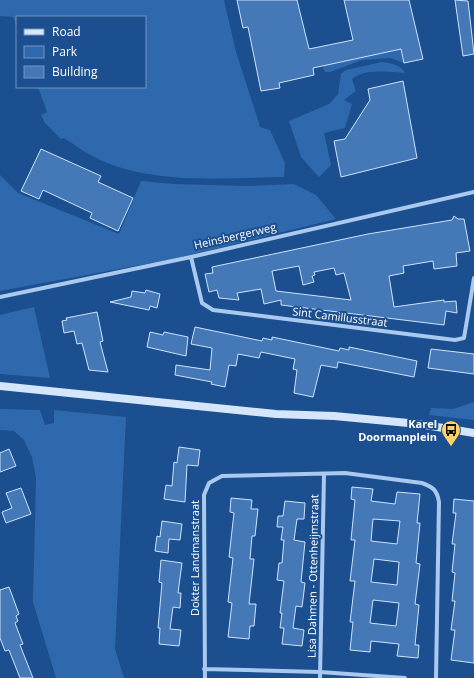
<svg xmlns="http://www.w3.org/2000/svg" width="474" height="678" font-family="'Open Sans',sans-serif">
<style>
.green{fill:#2e69ad}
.building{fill:#4478b7;stroke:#cfe3fa;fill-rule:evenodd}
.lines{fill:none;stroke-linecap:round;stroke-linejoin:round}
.minor{stroke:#a9c9ee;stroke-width:4}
.secondary{stroke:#d6e6fa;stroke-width:8}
.labels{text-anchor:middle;stroke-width:4;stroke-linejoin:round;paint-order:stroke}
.street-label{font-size:11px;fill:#fff;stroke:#1b4f8f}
.poi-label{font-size:11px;font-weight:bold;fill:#fff;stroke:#1b4f8f;text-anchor:end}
</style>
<rect width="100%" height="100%" fill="#1b4f8f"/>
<path class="green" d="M0,0H224L236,52L258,120L260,127L270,130L285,163L284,177C224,178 157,185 100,160C87,154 75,145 64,138L61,139L45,123L41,115L47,112L38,87H145V17H17V27L13,17L0,16Z
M401,49L404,63L390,58L362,60L330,72H325L322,66Z
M382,62C391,63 401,65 405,73C390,72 364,68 352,79L356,91L344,100L352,104L345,128L324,133L331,165L319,177L301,157L289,121L329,104L338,94L341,74L346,70Z
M0,175L18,193L119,234L141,181L173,184L248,186L294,184L316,195L336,219L173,259L0,291Z
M34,307L50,378L0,374V315Z
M474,402V420L429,415L431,408L453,409Z
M0,409L40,410L45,425L54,423V410L126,417L115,649L124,678H56L33,602L36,478L32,457L24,440L14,431L0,430Z"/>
<path class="building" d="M237,0H297L309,49L353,40L344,0H409L423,59L404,63L401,49L313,68L314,75L279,83L280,88L261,91L248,27L243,28Z
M455,0L468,1L474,54L463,56Z
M403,81L417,158L341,177L334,141L345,139L370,100L368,89Z
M41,149L101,176L98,182L133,198L118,231L90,218L92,213L43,190L39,199L21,191Z
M454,216L458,219H464L470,251L456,253L457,266L434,269L433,261L403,266L404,273L389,276L394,307L444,300V302L456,301L457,313L446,311L444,325L281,305V300L264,304L261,289L237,293L239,300L219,298L217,290L209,292L205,274L213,273L212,267L368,234L452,220ZM299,266L303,285L314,282L312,276L315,275L314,272L334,268L336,275L344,273L351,300L276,291L272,271Z
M146,290L160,294L157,308L150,306L149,310L110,302L131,297L132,291L145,293Z
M97,312L103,341L100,342L108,372L89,370L82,343L77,344L74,331L64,333L62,321L67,320L66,318Z
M195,327L262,341L263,338L272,340V337L339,351L340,348L349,350V347L417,361L414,377L338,362L337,368L321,365L313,397L294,393L297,370L293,369L295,359L261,352L259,358L238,354L236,366L229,365L225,387L211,384L212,382L175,375L176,365L210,370L212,348L191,344Z
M150,332L163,335L164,332L188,337L186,356L147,347Z
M431,349L474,354V374L428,368Z
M179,447L200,450L198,466L187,465L185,502L164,499L166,485L172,486L174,462L177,463Z
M9,449L16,466L0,472V453Z
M352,487L373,489L371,501L395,504L397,492L420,494L417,523H420L416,563L420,564L415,604L419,605L415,645H419L418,658L397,656L399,644L371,641L370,652L350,650L353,622H350L355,581H350L355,540H351L355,500L351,499ZM373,519L400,521L397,544L371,541ZM374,559L399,562L397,585L371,582ZM373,600L399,603L396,626L370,623Z
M21,488L31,514L6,523L2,512L12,508L6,493Z
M231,498L252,500L251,509H258L255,536H252L250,559H254L249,604H256L254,626H250L249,639L228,637L232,603L228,602L233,558L229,557L234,513L230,512Z
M454,499L474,501V663L451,660L455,630H451L455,601H452L455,573L452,572L455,544H452L456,513H453Z
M285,501L305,503L304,519H297L294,540L305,542L301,582L305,583L302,607L296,606L293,628L304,630L302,646L282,644L284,628H280L282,613H280L284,581L277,580L279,563H282L284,540H281L283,527H277L278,516H283Z
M162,521L182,524L180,540L169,539L168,553L155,551L157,536L160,537Z
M161,560L182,563L178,593H181L180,608L173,607L170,629L181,630L179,646L159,644L160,628H158L162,583L159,582Z
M9,587L19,614L16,616L18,621L15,623L23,644L20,645L33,678H20L9,650L5,651L0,638V590Z"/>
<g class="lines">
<path class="minor" d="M191,257L202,303L213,310L455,340L464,338L474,278
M0,297L191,257L474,192
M204,669L320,672L405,678
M205,678L204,495L209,483L222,476L345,473L422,483C433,487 437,490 439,502L436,678
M320,678L324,475"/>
<path class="secondary" d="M0,386L276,414L334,416L419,424L474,433"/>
</g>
<defs>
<symbol id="bus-pin" viewBox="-11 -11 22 30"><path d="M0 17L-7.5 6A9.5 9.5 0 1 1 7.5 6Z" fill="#ffd166" stroke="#1b4f8f"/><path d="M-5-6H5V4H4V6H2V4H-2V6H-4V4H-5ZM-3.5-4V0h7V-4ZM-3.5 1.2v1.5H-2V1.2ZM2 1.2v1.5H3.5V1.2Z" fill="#111"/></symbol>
</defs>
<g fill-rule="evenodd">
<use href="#bus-pin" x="440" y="419" width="22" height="30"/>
</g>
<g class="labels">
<g class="street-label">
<text transform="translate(235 236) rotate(-13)" y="4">Heinsbergerweg</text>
<text transform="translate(340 317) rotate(7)" y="4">Sint Camillusstraat</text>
<text transform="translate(195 558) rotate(-90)" y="4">Dokter Landmanstraat</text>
<text transform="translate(313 576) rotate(-89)" y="4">Lisa Dahmen - Ottenheijmstraat</text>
</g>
<g class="poi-label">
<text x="437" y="428">Karel<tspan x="437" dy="13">Doormanplein</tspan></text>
</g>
</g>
<rect x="16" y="16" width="130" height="72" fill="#1b4f8f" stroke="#7695bc"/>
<rect x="24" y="29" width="20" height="6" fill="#d6e6fa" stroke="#7695bc"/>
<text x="52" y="36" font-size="12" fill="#ffffff">Road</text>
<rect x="24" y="46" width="20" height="12" fill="#2e69ad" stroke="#7695bc"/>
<text x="52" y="56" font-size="12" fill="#ffffff">Park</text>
<rect x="24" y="66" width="20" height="12" fill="#4478b7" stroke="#7695bc"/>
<text x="52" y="76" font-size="12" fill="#ffffff">Building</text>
</svg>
